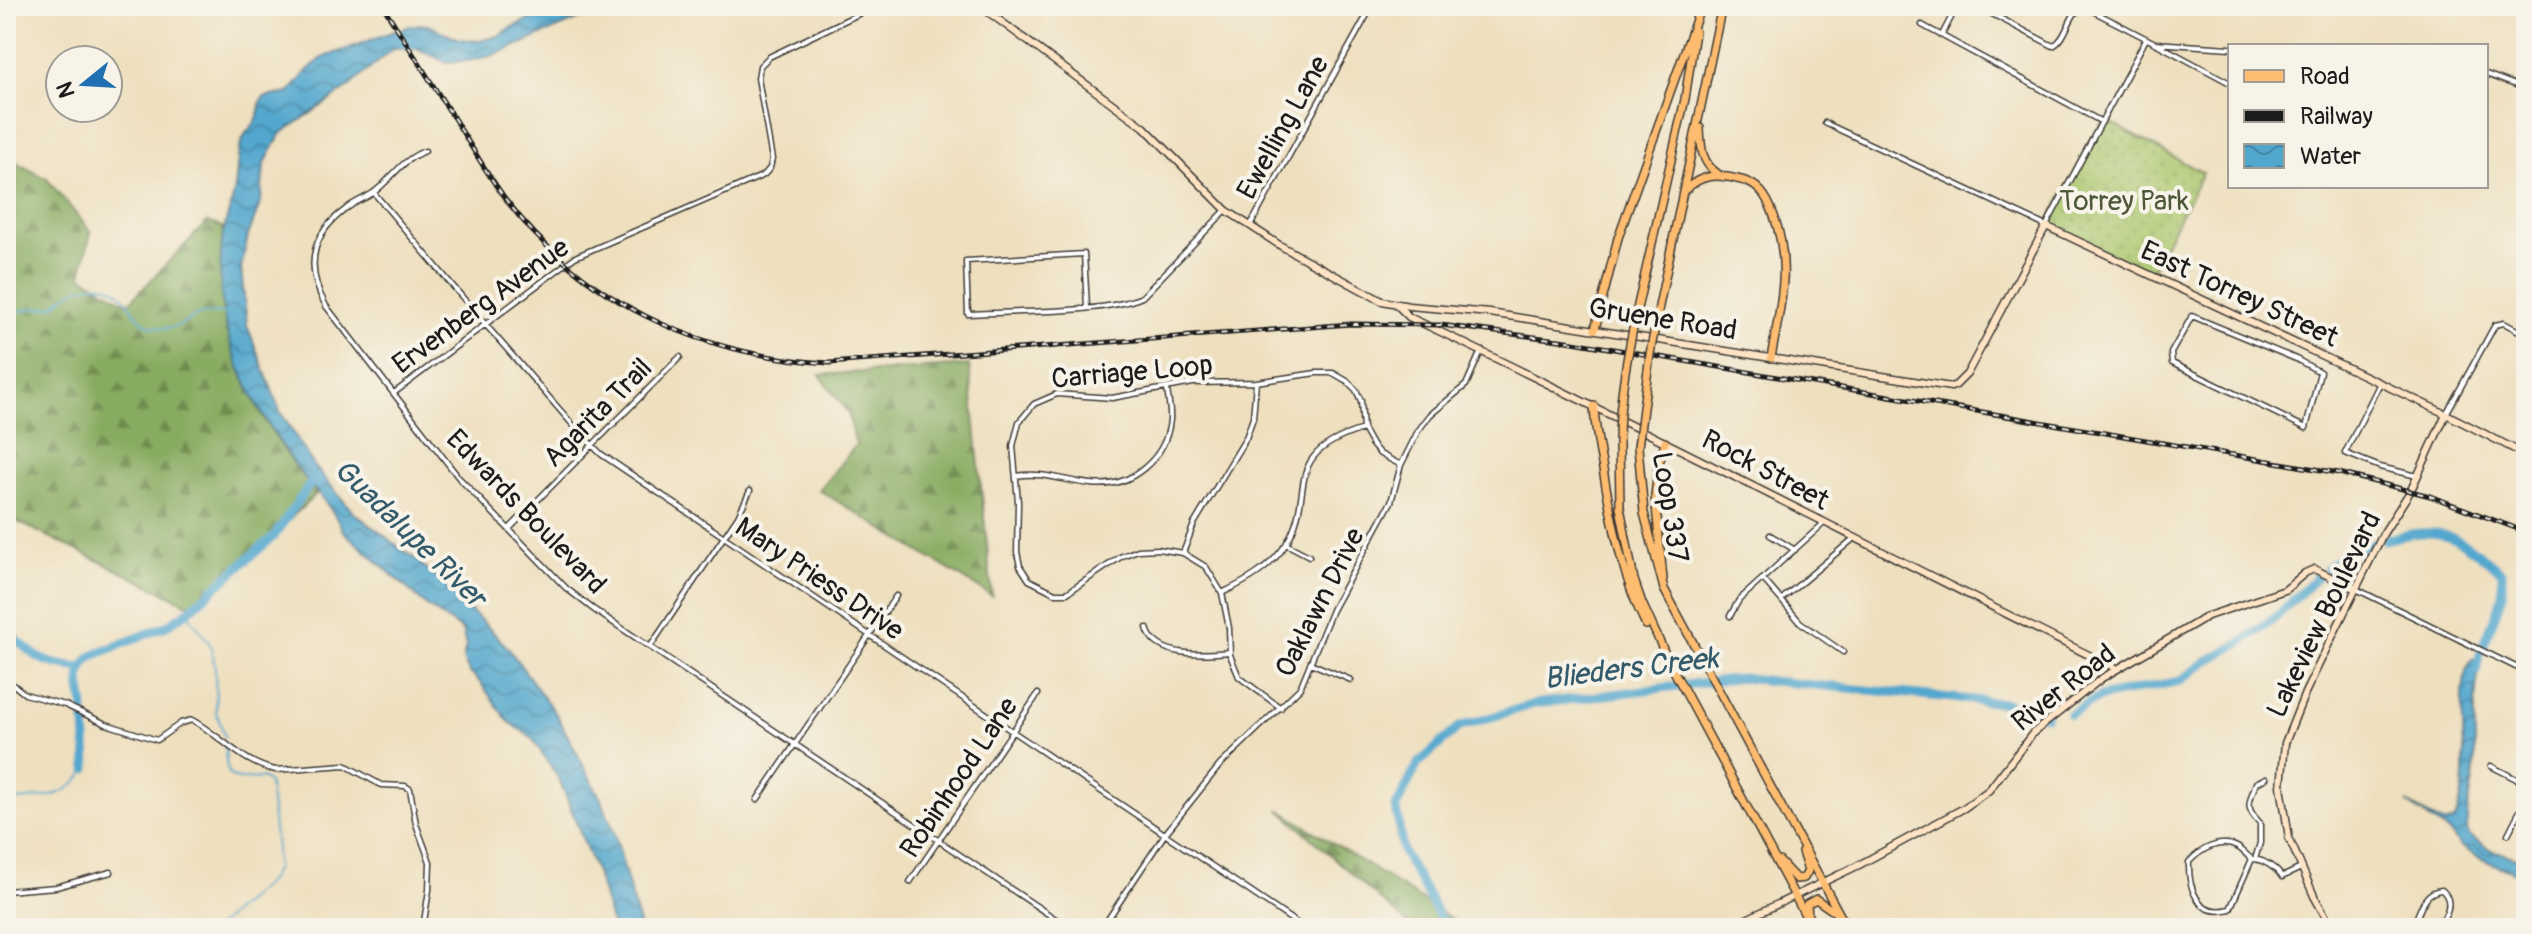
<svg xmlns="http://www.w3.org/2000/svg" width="2532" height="934" font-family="Pangolin,sans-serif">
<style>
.grass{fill:url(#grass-dots);stroke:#637144;stroke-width:2}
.forest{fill:url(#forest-firs);stroke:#52643e;stroke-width:2}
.water{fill:url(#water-waves);stroke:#376275;stroke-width:2}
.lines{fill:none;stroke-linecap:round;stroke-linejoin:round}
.stream{stroke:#52a7ce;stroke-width:2}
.river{stroke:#52a7ce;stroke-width:9}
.street-casing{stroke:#3c3934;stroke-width:7}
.secondary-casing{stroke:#3c3934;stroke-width:9}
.primary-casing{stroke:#3c3934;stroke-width:10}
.street{stroke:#fff;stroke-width:4}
.secondary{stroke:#fee4c5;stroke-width:6}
.primary{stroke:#fdbc6f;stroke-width:7}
.rail-casing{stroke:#1c1c1c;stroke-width:5}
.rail{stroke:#f7f3e8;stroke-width:2;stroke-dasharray:6;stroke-linecap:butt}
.primary-bridge-casing{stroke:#3c3934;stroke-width:10;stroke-linecap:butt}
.primary-bridge{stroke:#fdbc6f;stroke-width:7}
.labels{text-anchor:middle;stroke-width:8;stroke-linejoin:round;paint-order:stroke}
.street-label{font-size:28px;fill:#1c1c1c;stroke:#f7f3e8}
.park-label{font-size:28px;fill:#4e5838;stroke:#f7f3e8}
.water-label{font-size:30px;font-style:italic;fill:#345b6c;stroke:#f7f3e8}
</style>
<defs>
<pattern id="grass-dots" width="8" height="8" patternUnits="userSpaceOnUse" patternTransform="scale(2)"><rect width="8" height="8" fill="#aac66c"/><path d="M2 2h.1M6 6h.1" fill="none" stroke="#92aa5d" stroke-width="1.8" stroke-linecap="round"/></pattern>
<pattern id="forest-firs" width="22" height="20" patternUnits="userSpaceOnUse" patternTransform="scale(2)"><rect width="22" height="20" fill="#87ab60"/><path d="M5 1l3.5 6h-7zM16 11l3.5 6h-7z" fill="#6e8a4e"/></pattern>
<pattern id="water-waves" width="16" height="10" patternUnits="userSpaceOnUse" patternTransform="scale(2)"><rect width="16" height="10" fill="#52a7ce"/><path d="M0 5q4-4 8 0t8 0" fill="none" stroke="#4387a6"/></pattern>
</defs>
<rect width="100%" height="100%" fill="#f7f3e8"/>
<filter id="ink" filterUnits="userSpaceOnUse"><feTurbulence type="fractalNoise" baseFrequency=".0125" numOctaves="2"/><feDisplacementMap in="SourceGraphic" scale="16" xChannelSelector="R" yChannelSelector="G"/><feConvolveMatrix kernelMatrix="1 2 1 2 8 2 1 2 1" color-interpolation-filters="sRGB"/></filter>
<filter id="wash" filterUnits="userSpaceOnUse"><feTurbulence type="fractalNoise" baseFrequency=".006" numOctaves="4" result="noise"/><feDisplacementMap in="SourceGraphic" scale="32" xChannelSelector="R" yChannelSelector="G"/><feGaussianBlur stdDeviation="1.8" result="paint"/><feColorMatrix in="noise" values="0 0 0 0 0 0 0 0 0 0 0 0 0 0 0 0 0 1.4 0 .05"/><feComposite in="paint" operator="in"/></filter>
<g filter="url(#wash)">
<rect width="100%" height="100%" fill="#eedfbe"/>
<path class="grass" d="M2104,119L2203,173L2149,274L2046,226Z"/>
<path class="forest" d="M6,157L47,179L91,232L81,275L128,304L207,222L222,227C226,253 220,281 223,307C230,371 276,445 317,493L277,532L190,605L6,516Z
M969,365L992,596L819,490L856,445L848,413L820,375Z
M1279,809L1466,928H1412Z"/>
<path class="water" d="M561,6H610L495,55L468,61L445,62L419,49H393L345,90L282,133L274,146L264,165L261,201L248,236L241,268L247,325L280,411L314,466L353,512L418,561L484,623L508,648L558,717L602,801L614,831L640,928H613L598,878L560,781L532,738L508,721L480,682L469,672L463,659L466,646L462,630L428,607L343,531C332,505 309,485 293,462C243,387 210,328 223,234C226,218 233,203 235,187C238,168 236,150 246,133C249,128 254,126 257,119C260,111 258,104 264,97L289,93L308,70L322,58L397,30L419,24L429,25L459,39L479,41L498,36L512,27Z
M2472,659L2481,663C2471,699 2477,735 2474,772C2472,793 2464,814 2468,835L2488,848L2526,862V878L2480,858L2460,846L2450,833L2407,803L2444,824L2455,820C2460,807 2463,791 2464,777C2466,751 2456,676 2472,659Z"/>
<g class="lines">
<path class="stream" d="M6,329C21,301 28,312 54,306C70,289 99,275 120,293C132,304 138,325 155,327C184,331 179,321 201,314C208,312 218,314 225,314
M187,612L210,644L215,666L216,712L225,737
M6,801C41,797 66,801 87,769
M216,928L270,880L276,868V848L269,783L262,778C229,780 227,783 225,746"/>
<path class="river" d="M2385,540C2443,523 2458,537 2502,572V597L2483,647
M2327,568L2342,557L2372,543
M6,630C37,658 38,663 81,668
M2477,671L2480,654
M84,710C83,686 72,675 92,656L166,626L187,612L274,536L315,477
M2070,714L2100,697L2180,681L2207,661L2239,644L2277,616L2319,575
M85,719L87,769
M1446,928L1403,852L1396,807L1418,764L1459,727L1534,704L1741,678L2005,703L2046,716"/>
</g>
</g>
<g filter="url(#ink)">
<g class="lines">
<defs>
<path id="street" d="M1977,6L2053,46C2068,38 2068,14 2083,6L2155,43L2230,48
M1922,25L2102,122
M1942,35L1957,6
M2157,44L2230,83
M2486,74L2526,89
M1825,123L2046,226L2146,39
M425,151C402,159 391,180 373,193C364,199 354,202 346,209C310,235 305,268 326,306L459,478L566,588L593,609L1069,928
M374,193L485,324L580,433L601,454L1304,928
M1250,226L1372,6
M1087,307L1084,254L966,261L968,314C1014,311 1103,314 1142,297L1226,210
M2192,316L2296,359L2320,372L2306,428L2172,363L2171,353Z
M2380,383L2345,453L2380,467L2417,476
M394,393L575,257L764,175L770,168L772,159L758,78L760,66L769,57L875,6
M2446,414L2495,325L2504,323L2526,335
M1016,476C1043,471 1064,481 1091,484C1130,489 1166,459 1170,420C1171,410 1168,399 1167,389
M509,529L680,357
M1770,535L1795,550
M1286,544L1309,556
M1183,553L1194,524L1246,438L1253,418L1256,382
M1763,579L1800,622L1843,652
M2356,589L2526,672
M1222,593C1247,581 1271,568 1286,544C1318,491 1278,455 1363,429
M1782,599L1853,539
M1730,616L1739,600L1824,523
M1147,628C1155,659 1204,654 1230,652
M650,647L738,516L750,491
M1310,663L1351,680
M6,679L25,694L65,705L106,724L157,740L181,723L192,720C220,735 244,765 276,770L345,765L381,785L405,786L410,789L416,824L430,862L429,890L423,928
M1281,708L1239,677L1230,655L1229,628L1222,593L1206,567L1183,553L1158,549L1138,550L1122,556L1067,593H1055L1029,580L1020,566L1017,552L1018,502L1013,446L1019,422L1034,404L1057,394L1112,398L1193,383L1256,382L1316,373H1333L1347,381L1356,390L1361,401L1363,429L1372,445L1380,454L1401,465
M2491,766L2526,784
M757,800L896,596
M2508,834L2526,799
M2252,859C2247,856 2242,849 2237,847C2219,838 2200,850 2189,862C2188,887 2197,918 2230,909L2252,859C2263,859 2276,868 2282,877L2301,868
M2255,859L2260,843V823C2244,807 2249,803 2256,783L2266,778
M910,882L1038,694
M6,891L56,887L111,872
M1102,928L1165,834L1220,765L1300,688L1332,610L1391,502L1401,465L1418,431L1430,415L1466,385L1481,351
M2321,928L2328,922
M2419,928L2416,919C2422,906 2425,891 2442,890C2455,902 2446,916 2437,928"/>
<path id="secondary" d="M980,6L1144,127L1226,210L1281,246L1382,301L1409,306L1490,313L1951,387L1956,385L1967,374L2046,226L2446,414L2526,455
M1397,305L1409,317L1424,324C1657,435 1886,555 2117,669
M1728,928L1857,866L1964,808L1989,790L2033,733L2102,678L2208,616L2285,590L2305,573L2314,569L2356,589
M2332,928L2314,896L2289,838L2281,786L2285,743L2305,693L2337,627L2383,534L2411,490L2446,414"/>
<path id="primary" d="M1700,128C1701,147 1701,163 1718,174
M1685,190C1702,174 1716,174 1737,179C1759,183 1767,196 1774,216C1792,267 1780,307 1771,358
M1637,309L1685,99L1695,32
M1658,311L1722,6
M1595,329L1618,238L1698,14
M1594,406C1595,432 1601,456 1605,481C1614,531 1623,579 1646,625
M1619,441L1620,507L1634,580L1642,603L1668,660L1812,928
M1638,447L1644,513L1664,589L1847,928
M1663,579L1655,496L1658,467L1665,442
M1779,861L1796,879L1804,878L1808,871L1802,852
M1808,916L1807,904L1816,899L1836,913"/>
</defs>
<use href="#street" class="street-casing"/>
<use href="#secondary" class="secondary-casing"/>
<use href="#primary" class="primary-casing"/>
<use href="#street" class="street"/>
<use href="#secondary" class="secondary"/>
<use href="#primary" class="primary"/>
<defs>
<path id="rail" d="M383,6C407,44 431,82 455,120C471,146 486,172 504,197C583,303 700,356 829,363L1351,324L1441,325L1567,341L2339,473L2430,496L2526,532"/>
</defs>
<use href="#rail" class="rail-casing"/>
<use href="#rail" class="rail"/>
<defs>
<path id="primary-bridge" d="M1619,441C1619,396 1628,353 1637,309
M1638,447L1650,354L1658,311"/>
</defs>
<use href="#primary-bridge" class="primary-bridge-casing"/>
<use href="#primary-bridge" class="primary-bridge"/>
</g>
</g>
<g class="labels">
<g class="street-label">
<text transform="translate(1282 127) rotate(-61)" y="10">Ewelling Lane</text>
<text transform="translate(2240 293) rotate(25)" y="10">East Torrey Street</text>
<text transform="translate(480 305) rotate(-36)" y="10">Ervenberg Avenue</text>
<text transform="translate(1663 318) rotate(9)" y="10">Gruene Road</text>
<text transform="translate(1132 371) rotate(-5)" y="10">Carriage Loop</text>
<text transform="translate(597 412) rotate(-45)" y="10">Agarita Trail</text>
<text transform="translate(1766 469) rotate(28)" y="10">Rock Street</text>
<text transform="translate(1671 507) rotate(81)" y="10">Loop 337</text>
<text transform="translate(527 511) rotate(46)" y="10">Edwards Boulevard</text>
<text transform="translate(820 578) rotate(34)" y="10">Mary Priess Drive</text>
<text transform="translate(1319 602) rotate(-63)" y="10">Oaklawn Drive</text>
<text transform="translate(2323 614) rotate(-64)" y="10">Lakeview Boulevard</text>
<text transform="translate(2063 687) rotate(-38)" y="10">River Road</text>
<text transform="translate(958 777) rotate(-56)" y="10">Robinhood Lane</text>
</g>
<g class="park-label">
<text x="2124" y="210">Torrey Park</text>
</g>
<g class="water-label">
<text transform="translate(410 533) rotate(44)" y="10">Guadalupe River</text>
<text transform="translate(1631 668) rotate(-7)" y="10">Blieders Creek</text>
</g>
</g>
<rect width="2532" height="934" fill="none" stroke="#f7f3e8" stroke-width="32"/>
<rect x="2228" y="44" width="260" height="144" fill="#f7f3e8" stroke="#9f9d96" stroke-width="2"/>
<rect x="2244" y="70" width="40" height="12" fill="#fdbc6f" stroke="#9f9d96" stroke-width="2"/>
<text x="2300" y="84" font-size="24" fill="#1c1c1c">Road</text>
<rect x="2244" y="110" width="40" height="12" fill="#1c1c1c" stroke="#9f9d96" stroke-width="2"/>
<text x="2300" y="124" font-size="24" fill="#1c1c1c">Railway</text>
<rect x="2244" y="144" width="40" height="24" fill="url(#water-waves)" stroke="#9f9d96" stroke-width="2"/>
<text x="2300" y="164" font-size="24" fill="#1c1c1c">Water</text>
<g transform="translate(84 84) rotate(252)"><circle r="38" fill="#f7f3e8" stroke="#9f9d96" stroke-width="2"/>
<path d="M0-6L14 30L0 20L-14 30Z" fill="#1f6fb2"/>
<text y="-12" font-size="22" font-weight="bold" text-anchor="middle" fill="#1c1c1c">N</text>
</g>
</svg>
